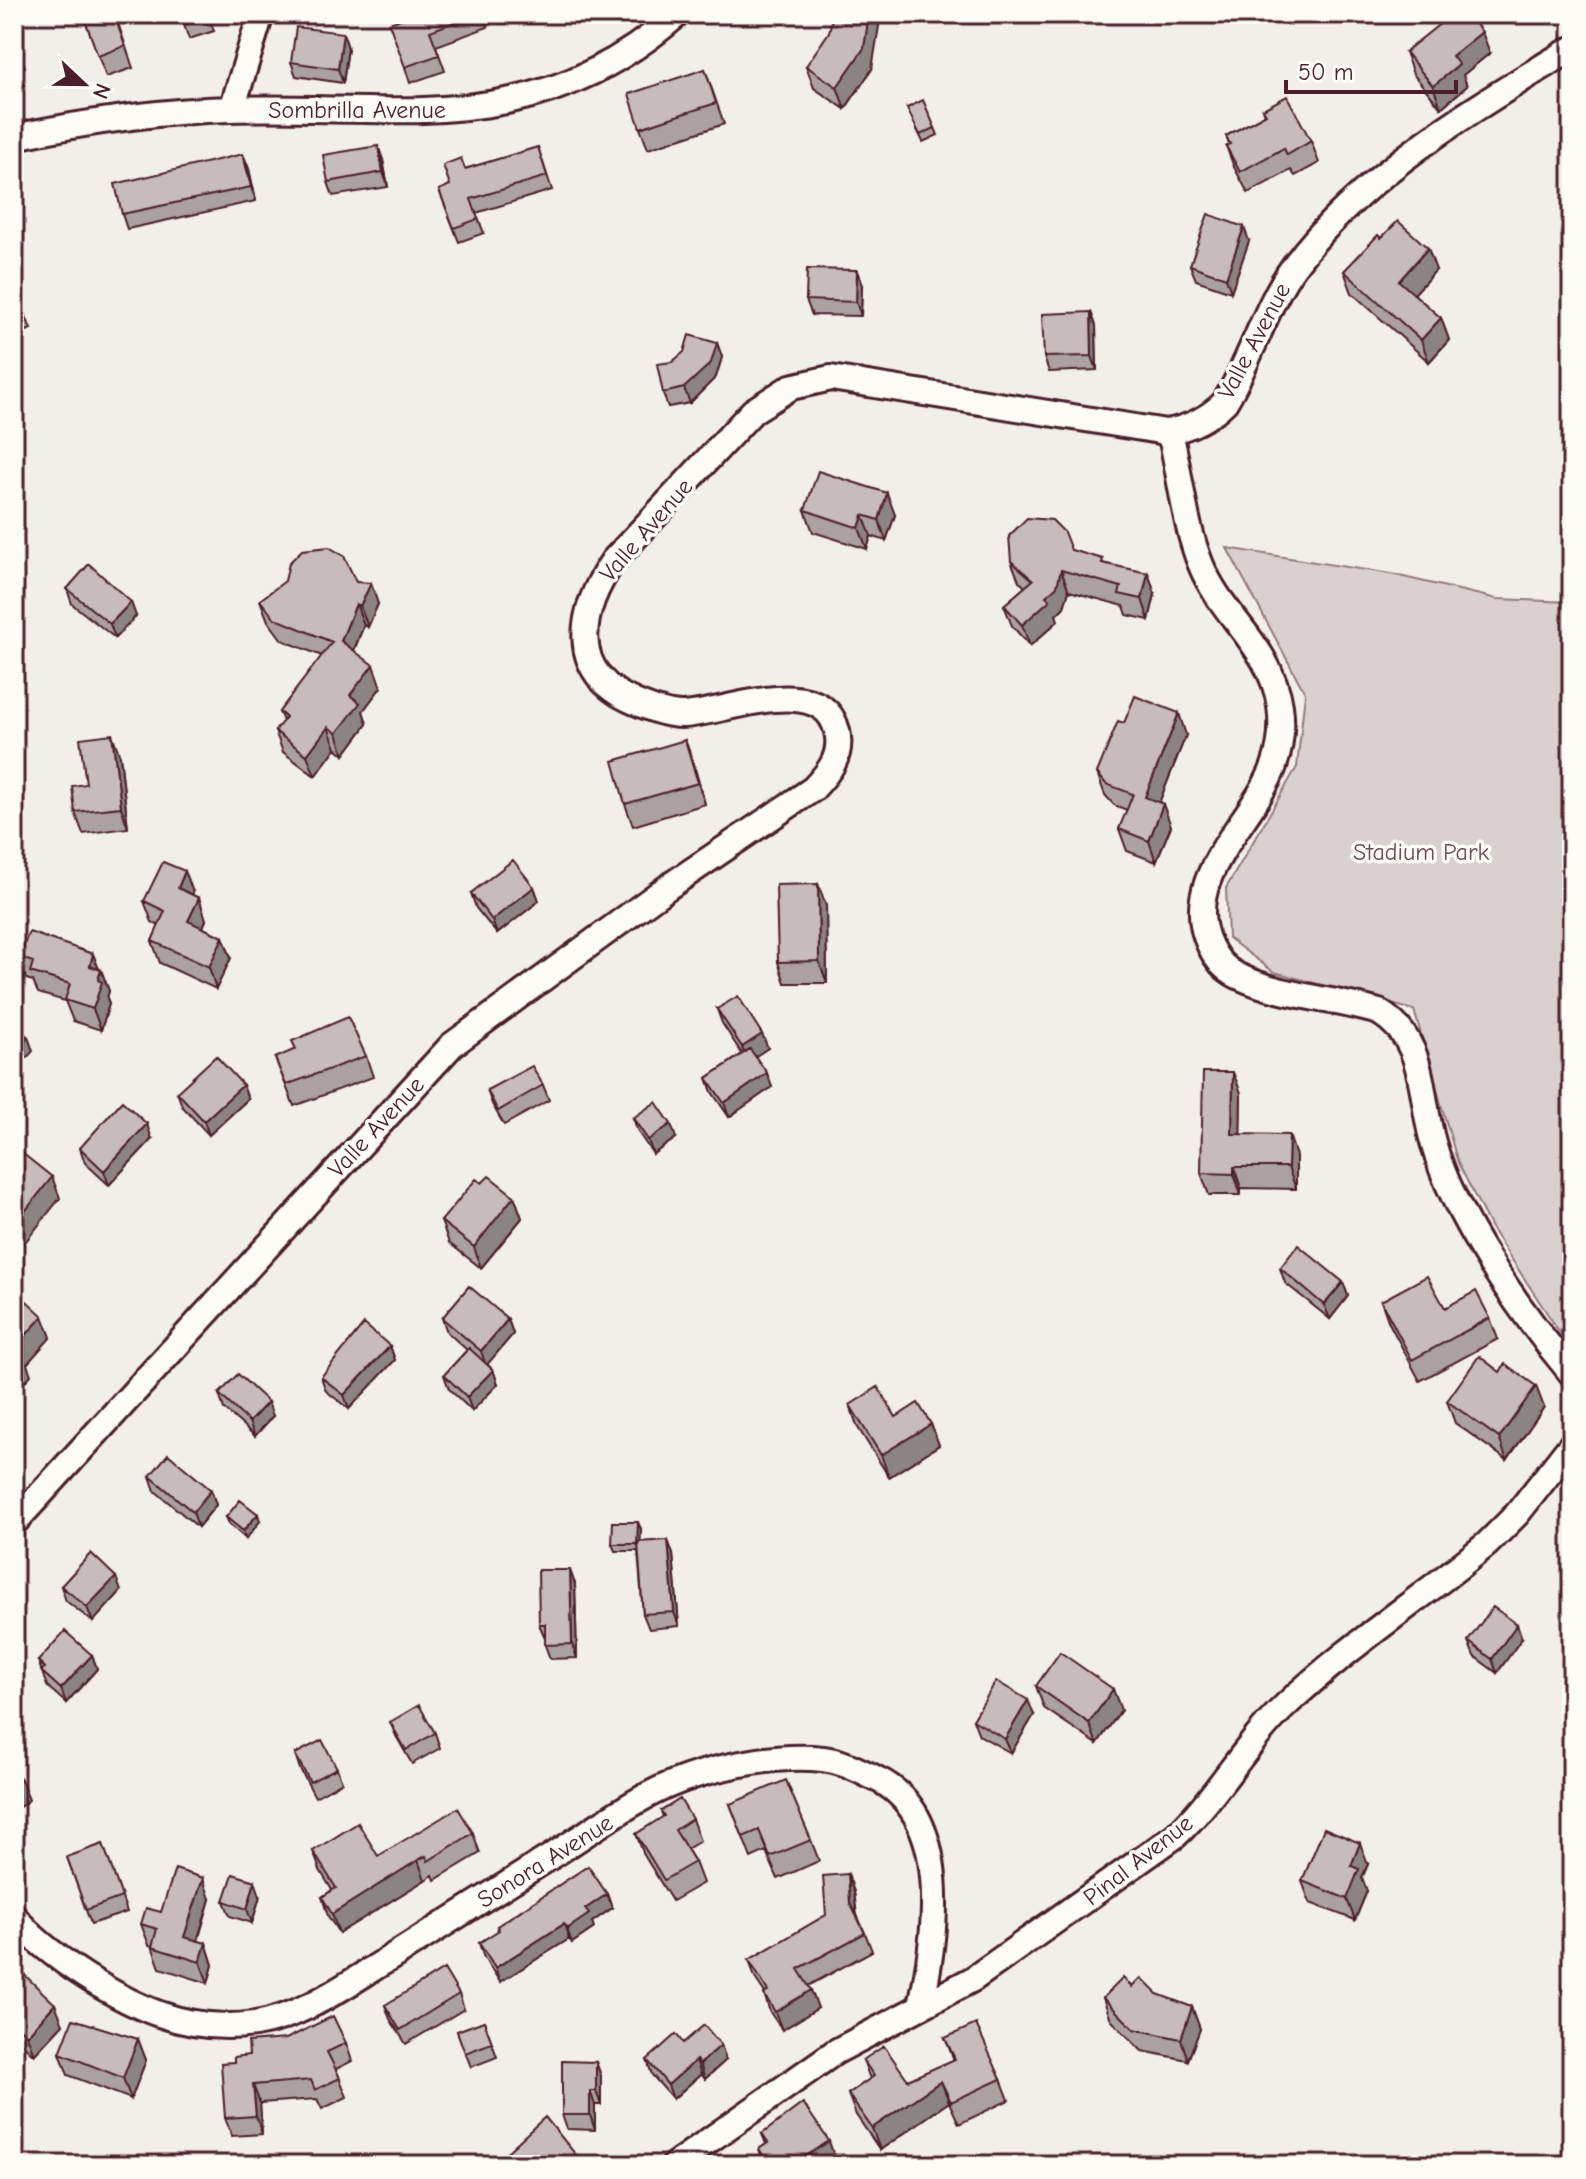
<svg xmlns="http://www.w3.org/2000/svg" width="1586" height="2179" font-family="'Comic Neue',sans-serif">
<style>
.green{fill:#d9d0cf;stroke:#92787d;stroke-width:2}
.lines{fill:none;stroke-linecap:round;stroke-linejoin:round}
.street-casing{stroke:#4a1f2b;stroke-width:30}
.street{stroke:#fdfcf7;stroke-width:24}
.wall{fill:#aca1a1;stroke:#4a1f2b;stroke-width:2}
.shaded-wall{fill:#8c8383;stroke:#4a1f2b;stroke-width:2}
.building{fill:#c8bbbb;stroke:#4a1f2b;stroke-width:2}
.labels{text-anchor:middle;stroke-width:7;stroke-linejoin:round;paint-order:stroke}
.street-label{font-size:24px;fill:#4a1f2b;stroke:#fdfcf7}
.park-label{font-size:24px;fill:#6e4b54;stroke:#fdfcf7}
</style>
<rect width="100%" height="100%" fill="#f2efeb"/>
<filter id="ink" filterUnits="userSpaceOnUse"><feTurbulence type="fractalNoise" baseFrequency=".0125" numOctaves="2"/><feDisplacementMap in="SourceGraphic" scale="16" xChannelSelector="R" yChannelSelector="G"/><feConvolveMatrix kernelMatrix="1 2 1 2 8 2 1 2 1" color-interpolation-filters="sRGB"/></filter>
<g filter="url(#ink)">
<path class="green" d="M1227,548L1391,574L1497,599L1572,602V1351L1491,1228L1458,1163L1414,1010L1274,972L1228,938L1226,888L1297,767L1305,693Z"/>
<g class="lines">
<defs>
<path id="street" d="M232,109L261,14
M14,137C86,122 157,111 230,109C404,104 532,141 678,14
M1166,432L1172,441C1181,481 1185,526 1201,565C1222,617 1271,646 1280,706C1283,727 1281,746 1274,766C1253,823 1177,879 1210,946C1217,960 1224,969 1238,976C1282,997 1333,998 1379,1012C1427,1041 1419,1094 1433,1142C1454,1219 1521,1313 1572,1374
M14,1523L452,1045L668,887L813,789C829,772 843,756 837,731C822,669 720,715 682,715C666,715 649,708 635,702C566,673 579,611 613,561L753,411L791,387L831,378L1166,432C1190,428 1208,419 1225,402C1251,360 1266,304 1294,266C1359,177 1478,105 1572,49
M14,1916C30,1937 52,1953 73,1968C129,2006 186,2034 255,2024C302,2017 347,1984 387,1960C440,1926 494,1893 547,1859C583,1837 619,1809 656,1791C700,1769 775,1753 823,1759C842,1761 858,1770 875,1778C954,1814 936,1937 921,2005
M674,2165L835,2052L973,1979L1175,1836C1217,1797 1244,1745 1286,1705C1348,1646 1421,1599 1487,1544L1517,1514L1572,1444"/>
</defs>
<use href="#street" class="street-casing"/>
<use href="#street" class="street"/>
</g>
<path class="wall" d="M83,14H115L133,68L106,77Z
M180,14H208L214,31L189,39Z
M319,14H336L321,19Z
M415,14H492L495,21L487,24L488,27L436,46L445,71L410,83L405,67Z
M343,33L348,48L343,83L296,76L291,62Z
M14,37L25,67L14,71Z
M1405,52L1490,53L1463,75L1467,86L1441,108L1413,74Z
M806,66L872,69L845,109L814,88Z
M705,69L724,124L648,149L640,128Z
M907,108L935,128L938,135L923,142Z
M1263,109L1311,141L1319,163L1295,176L1291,170L1248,193L1234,167L1226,146L1229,144L1226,136L1265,115Z
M378,146L383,160L388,187L333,196L328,182Z
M538,147L552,190L476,213L484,233L459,242L439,190L450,186L465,169Z
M243,154L249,169L256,201L127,229L122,214Z
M1381,238L1436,270L1414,294L1441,318L1449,340L1429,362L1352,293L1344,271Z
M1249,241L1231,292L1196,280L1190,265Z
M862,285L861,316L812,315L806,300Z
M21,304L31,329L14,337V307Z
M1091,312L1096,326L1097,370L1049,372L1044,357Z
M717,343L722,357L716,377L690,403L668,407L663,393Z
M805,510L895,515L886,541L871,536L867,549L813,532Z
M1071,550L1105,564L1148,573L1155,594L1149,620L1127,615L1124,606L1069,591L1064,607L1056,615L1058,621L1030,646L1012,626L1004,605L1025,587L1019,581L1011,561Z
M356,582L378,604L368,627L364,625L354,651L381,687L363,711L367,724L344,755L336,748L315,776L283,752L275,731L283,721L279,712L322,656L282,640L268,621L260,600Z
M67,589L136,616L115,638L72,604Z
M1124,723L1186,735L1159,803L1171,826L1156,862L1127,851L1119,829L1127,810L1114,805L1105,795L1097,773Z
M685,740L693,762L705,804L633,826L625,804Z
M120,756L128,828L83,834L75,812L86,784Z
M818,884L826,906L827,983H785L778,962Z
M534,887L539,901L497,934L476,908L471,893Z
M193,892L192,895L199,898L206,920L203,928L223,937L231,958L216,989L160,963L152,941L159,926L152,922L144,901Z
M93,954L99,969L101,970L109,991L107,998L109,1004L101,1030L73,1021L65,1001L38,993L33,981L26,979L19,957Z
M717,1009L768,1048L755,1056L772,1087L729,1117L712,1092L707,1078L742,1054L722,1023Z
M366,1056L373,1077L294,1106L275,1058Z
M543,1085L549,1100L504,1125L492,1104L487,1090Z
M177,1092L248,1099L209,1135L182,1106Z
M1241,1093L1240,1135L1296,1156V1189L1241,1188V1195H1209L1201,1173Z
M633,1118L676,1138L653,1154L638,1132Z
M152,1139L109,1185L85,1163L80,1148Z
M482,1183L514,1196L522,1218L481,1268L449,1243L441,1221Z
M1280,1268L1343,1282L1348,1296L1330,1319L1285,1283Z
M1381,1301L1445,1308L1490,1318L1498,1339L1420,1381L1389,1323Z
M442,1318L508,1319L513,1334L487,1364L493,1370L498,1384L472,1411L449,1389L444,1375L467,1350L447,1332Z
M390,1346L395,1360L349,1409L326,1391L321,1377Z
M1500,1372L1544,1407L1507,1460L1455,1423L1447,1401Z
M219,1394L273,1416L255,1436L224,1409Z
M850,1405L896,1417L931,1424L939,1445L889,1477L857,1426Z
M150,1476L211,1490L216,1505L198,1527L155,1491Z
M226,1517L260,1521L246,1539L229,1524Z
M641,1529L640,1542L673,1554L679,1626L649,1629L643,1614L638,1551H615L612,1544Z
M575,1584L577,1658L550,1659L545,1645V1638L539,1624Z
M61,1586L121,1591L93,1622L66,1601Z
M1522,1638L1497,1673L1474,1656L1468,1641Z
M92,1655L97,1669L66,1703L47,1686L38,1661Z
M1036,1686L1121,1710L1097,1744L1044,1708Z
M1034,1715L1011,1753L979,1735L973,1720Z
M390,1722L435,1733L440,1748L412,1764L396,1736Z
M295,1754L337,1768L342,1782L315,1797L300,1769Z
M730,1804L811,1840L819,1861L778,1879L766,1851L751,1858Z
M661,1811L692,1819L700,1841L687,1849L695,1862L703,1883L672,1901L644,1855L636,1834L663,1817Z
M473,1833L480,1853L435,1880L433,1875L425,1880L339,1933L328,1916L322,1897L332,1890L320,1870L313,1851L378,1856Z
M103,1844L127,1912L91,1924L67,1857Z
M1368,1864L1362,1878L1367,1891L1355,1920L1310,1903L1302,1881Z
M848,1874L854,1892L857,1915L865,1933L872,1951L808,1986L818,2008L782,2030L770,2012L764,1994L765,1993L755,1978L749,1960L826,1915Z
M607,1894L612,1908L592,1922L594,1928L572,1943L569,1939L500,1982L484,1958L479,1943L498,1931L497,1926Z
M260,1896L252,1923L230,1916L224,1901Z
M210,1899L198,1941L206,1943L213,1965L208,1983L160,1968L152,1946L149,1945L141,1924L161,1912Z
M14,1965L63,2024L34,2055L14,2036Z
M1132,1987L1157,1994L1192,2007L1200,2029L1188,2060L1142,2051L1111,2020L1103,1998Z
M459,1994L464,2009L406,2044L390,2019L385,2005Z
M484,2021L497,2057L471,2067L457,2031Z
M945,2038L1001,2079L1009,2100L959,2124L949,2102L880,2150L856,2115L848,2094L870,2079L863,2060L908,2080L954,2060Z
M138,2039L146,2060L131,2099L68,2075L60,2053Z
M346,2043L352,2061L336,2069L347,2097L322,2109L317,2099L260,2103L262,2134L232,2136L225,2118L234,2062L249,2055Z
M683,2043L726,2060L705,2079L701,2074L673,2099L652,2075L647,2060Z
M596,2062L601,2076V2105H595V2130L567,2129L562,2115Z
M762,2134L836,2162L832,2165H765L759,2149L766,2144Z"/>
<path class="shaded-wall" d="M869,14H881L872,69L845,109L837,87Z
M1559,14H1568L1561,20Z
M1482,32L1490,53L1463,75L1467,86L1441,108L1433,86L1452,56Z
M343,33L348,48L343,83L338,69Z
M378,146L383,160L388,187L383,172Z
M243,154L249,169L256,201L251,187Z
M1244,227L1249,241L1231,292L1226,278Z
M1428,248L1436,270L1407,302L1399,281Z
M857,270L862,285L861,316L856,302Z
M1091,312L1096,326L1097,370L1092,356Z
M1441,318L1449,340L1429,362L1421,340Z
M717,343L722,357L716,377L690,403L684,388Z
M887,493L895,515L886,541L879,520Z
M863,515L871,536L867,549L859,528Z
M1061,570L1069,591L1064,607L1056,615L1058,621L1030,646L1022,625L1046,596Z
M1148,573L1155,594L1149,620L1142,599Z
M371,583L378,604L368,627L360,606Z
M131,602L136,616L115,638L110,624Z
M356,604L364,625L349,662L341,641Z
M373,665L381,687L363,711L367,724L344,755L337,733L350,695Z
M1179,713L1186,735L1153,818L1145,797Z
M328,727L336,748L315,776L307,755Z
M112,734L120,756L128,828L121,807Z
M685,740L693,762L705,804L698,783Z
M1163,804L1171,826L1156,862L1149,841Z
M185,871L193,892L186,910L178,888Z
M818,884L826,906L827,983L819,961Z
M534,887L539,901L497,934L492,920Z
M199,898L206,920L196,942L188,921Z
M223,937L231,958L216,989L209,967Z
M93,954L100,973L101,970L109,991L107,998L109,1004L101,1030L93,1009L90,966Z
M762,1034L768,1048L747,1062L742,1047Z
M28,1037L33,1051L14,1072V1052Z
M1233,1072L1241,1093L1240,1156L1232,1134Z
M767,1073L772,1087L729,1117L724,1103Z
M243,1085L248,1099L209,1135L204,1121Z
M147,1124L152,1139L109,1185L104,1171Z
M671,1124L676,1138L653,1154L648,1140Z
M1289,1135L1296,1156V1189L1288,1167Z
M1234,1167L1241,1188V1195L1234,1174Z
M52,1177L60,1198L15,1255L14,1225Z
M514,1196L522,1218L481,1268L474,1247Z
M1343,1282L1348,1296L1330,1319L1324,1305Z
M43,1316L51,1337L27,1364L31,1375L14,1394L15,1347Z
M508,1319L513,1334L486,1366L481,1351Z
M390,1346L395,1360L349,1409L344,1395Z
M493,1370L498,1384L472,1411L467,1397Z
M1536,1386L1544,1407L1507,1460L1499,1438Z
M268,1402L273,1416L255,1436L249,1422Z
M931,1424L939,1445L889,1477L881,1455Z
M211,1490L216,1505L198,1527L193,1512Z
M258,1514L260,1521L246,1539L243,1531Z
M638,1522L641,1529L640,1551L637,1544Z
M668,1540L673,1554L679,1626L674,1612Z
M570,1570L575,1584L577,1658L572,1644Z
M116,1577L121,1591L93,1622L87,1607Z
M1517,1624L1522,1638L1497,1673L1492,1659Z
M92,1655L97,1669L66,1703L61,1689Z
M1113,1689L1121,1710L1097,1744L1089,1723Z
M1028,1700L1034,1715L1011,1753L1005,1739Z
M21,1779L29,1800L14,1811V1784Z
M1360,1843L1368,1864L1362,1878L1367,1891L1355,1920L1347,1899L1351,1866Z
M418,1860L425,1880L339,1933L332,1914Z
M848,1874L854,1892L857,1921L850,1903Z
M203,1878L210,1899L192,1958L184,1937Z
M255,1881L260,1896L252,1923L247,1909Z
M607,1894L612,1908L592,1922L594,1928L572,1943L567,1929L585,1909Z
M564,1924L569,1939L500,1982L495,1968Z
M206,1943L213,1965L208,1983L200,1962Z
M811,1990L818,2008L782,2030L775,2012Z
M55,2004L63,2024L34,2055L27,2035Z
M1192,2007L1200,2029L1188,2060L1181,2039Z
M138,2039L146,2060L131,2099L123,2078Z
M721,2045L726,2060L705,2079L700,2064Z
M696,2060L701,2074L673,2099L668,2085Z
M596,2062L601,2076V2105L596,2091Z
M941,2081L949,2102L880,2150L872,2128Z
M253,2085L260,2103L262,2134L256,2116Z
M590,2091L595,2105V2130L590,2115Z
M829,2141L836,2162L832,2165H798L797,2162Z"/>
<path class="building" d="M83,14H114L125,46L98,56Z
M180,14H208L209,17L184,25Z
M415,14H477L430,31L439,55L405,67L389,23Z
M833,14H869L864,48L837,87L806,66L829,32Z
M1452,14H1468L1482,32L1452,56L1459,65L1433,86L1405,52Z
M296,27L343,33L338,69L291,62Z
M14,37L20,53L14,55Z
M705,69L716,103L640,128L629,94Z
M1287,96L1311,141L1287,155L1284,148L1240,172L1226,146L1230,144L1226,136L1266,114L1263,109Z
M923,100L935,128L920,135L907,108Z
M378,146L383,172L328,182L323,155Z
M538,147L547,176L471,199L478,219L454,228L439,190L450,185L443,165L461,158L465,169Z
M243,154L251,187L122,214L115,184Z
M1208,214L1244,227L1226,278L1190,265Z
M1398,221L1428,248L1399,281L1441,318L1421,340L1344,271L1378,235L1381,238Z
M807,269L857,270L856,302L806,300Z
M21,304L26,315L14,321V307Z
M1091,312L1092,356L1044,357L1042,314Z
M689,335L717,343L711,363L684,388L663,393L657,364L672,362L684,352Z
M818,471L887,493L879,520L863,515L859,528L805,510Z
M1027,518L1052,520L1064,532L1071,550L1103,559L1102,563L1148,573L1142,599L1119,594L1121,587L1061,570L1057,586L1046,596L1050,600L1022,625L1004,605L1033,580L1011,561L1009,536Z
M329,547L344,556L356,582L371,583L360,606L356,604L341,641L373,665L350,695L360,703L337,733L328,727L307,755L275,731L286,717L279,712L332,642L274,618L260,600L285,581L289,563L302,550Z
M89,564L131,602L110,624L67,589Z
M1135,696L1179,713L1145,797L1163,804L1149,841L1119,829L1133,794L1106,784L1097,773L1118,721L1124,723Z
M112,734L121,807L75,812L72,786L86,784L80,738Z
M685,740L698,783L625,804L613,761Z
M513,860L534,887L492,920L471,893Z
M163,862L185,871L178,888L199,898L188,921L223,937L209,967L152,941L165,911L144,901Z
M818,884L819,961L778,962L776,885Z
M29,932L93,954L90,966L101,970L98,980L102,982L93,1009L65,1000L70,984L30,972L33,962L19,957Z
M738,996L762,1034L742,1047L717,1009Z
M348,1017L366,1056L286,1085L275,1058L296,1049L292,1041Z
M14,1024L28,1037L14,1052Z
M750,1049L767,1073L724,1103L707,1078Z
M216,1056L243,1085L204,1121L177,1092Z
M532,1066L543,1085L498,1111L487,1090Z
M1203,1072H1233L1232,1134L1289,1135L1288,1167H1234V1174L1201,1173Z
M122,1101L147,1124L104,1171L80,1148Z
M656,1102L671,1124L648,1140L633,1118Z
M22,1153L52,1177L14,1225V1164Z
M489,1176L514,1196L474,1247L441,1221L476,1179L482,1183Z
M1298,1245L1343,1282L1324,1305L1280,1268Z
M1427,1276L1445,1308L1476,1291L1490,1318L1412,1360L1381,1301Z
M469,1286L508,1319L481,1351L442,1318Z
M18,1293L43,1316L15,1347L23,1354L14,1364V1297Z
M364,1324L390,1346L344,1395L321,1377Z
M469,1348L493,1370L467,1397L444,1375Z
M1479,1356L1500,1372L1505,1364L1536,1386L1499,1438L1447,1401Z
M238,1374L268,1402L249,1422L219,1394Z
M878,1387L896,1417L918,1403L931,1424L881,1455L850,1405Z
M168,1454L211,1490L193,1512L150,1476Z
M240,1500L258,1514L243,1531L226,1517Z
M613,1522H638L637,1544H612Z
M668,1540L674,1612L643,1614L638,1542Z
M91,1553L116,1577L87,1607L61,1586Z
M538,1570H570L572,1644L545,1645V1624H539Z
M1493,1607L1517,1624L1492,1659L1468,1641Z
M65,1631L92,1655L61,1689L41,1671L45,1668L38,1661Z
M1060,1652L1113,1689L1089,1723L1036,1686Z
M996,1681L1028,1700L1005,1739L973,1720Z
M419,1705L435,1733L406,1750L390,1722Z
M322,1740L337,1768L310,1782L295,1754Z
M14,1770L21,1779L14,1784Z
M786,1780L811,1840L770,1857L759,1830L743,1837L730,1804Z
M680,1799L692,1819L675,1830L695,1862L664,1880L636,1834L664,1816L661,1811Z
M458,1808L473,1833L428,1861L426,1856L418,1860L332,1914L322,1897L336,1888L313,1851L358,1823L378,1856Z
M1324,1828L1360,1843L1351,1866L1359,1869L1347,1899L1302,1881Z
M103,1844L122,1897L86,1910L67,1857Z
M588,1866L607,1894L585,1909L589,1914L567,1929L564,1924L495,1968L479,1943L499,1930L497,1926Z
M175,1869L203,1878L184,1937L206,1943L200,1962L152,1947L157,1929L141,1924L146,1908L161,1912Z
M233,1874L255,1881L247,1909L224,1901Z
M848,1874L850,1903L865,1933L798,1969L811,1990L775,2012L764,1994L768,1991L749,1960L826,1915L823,1876Z
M14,1965L55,2004L27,2035L14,2022Z
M444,1969L459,1994L400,2030L385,2005Z
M1123,1978L1132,1987L1141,1978L1157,1994L1192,2007L1181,2039L1134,2029L1103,1998Z
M333,2016L346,2043L327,2052L340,2078L315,2090L311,2080L253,2085L256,2116L225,2118L221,2063L234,2062V2057L249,2055L248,2042L286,2039Z
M73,2019L138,2039L123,2078L60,2053Z
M484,2021L492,2043L465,2053L457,2031Z
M976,2024L1001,2079L951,2102L941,2081L872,2128L848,2094L874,2076L863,2060L884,2046L908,2080L955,2059L945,2038Z
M704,2025L721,2045L700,2064L696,2060L668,2085L647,2060L676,2034L683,2043Z
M562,2061L596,2062V2091H590V2115H562Z
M803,2103L829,2141L797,2162L798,2165H770L759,2149L768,2143L762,2134Z
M545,2117L581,2161L576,2165H550L549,2164L548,2165H493Z"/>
</g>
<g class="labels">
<g class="street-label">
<text x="357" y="118">Sombrilla Avenue</text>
<text transform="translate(1254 341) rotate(-62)" y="8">Valle Avenue</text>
<text transform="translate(646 530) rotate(-49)" y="8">Valle Avenue</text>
<text transform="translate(376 1127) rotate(-47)" y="8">Valle Avenue</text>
<text transform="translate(1138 1860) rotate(-38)" y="8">Pinal Avenue</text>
<text transform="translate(545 1861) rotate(-32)" y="8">Sonora Avenue</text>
</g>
<g class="park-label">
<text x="1421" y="860">Stadium Park</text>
</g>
</g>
<rect width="1586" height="2179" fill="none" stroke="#fdfcf7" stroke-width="48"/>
<rect x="24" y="24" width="1538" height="2131" fill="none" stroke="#4a1f2b" stroke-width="3" filter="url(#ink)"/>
<g transform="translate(84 84) rotate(112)" stroke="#fdfcf7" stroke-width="6" paint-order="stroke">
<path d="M0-6L14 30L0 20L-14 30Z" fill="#4a1f2b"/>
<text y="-12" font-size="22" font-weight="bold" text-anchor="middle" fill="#4a1f2b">N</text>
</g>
<path d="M1286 80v12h170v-12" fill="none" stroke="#4a1f2b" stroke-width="4"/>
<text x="1298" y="80" font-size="24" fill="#4a1f2b" stroke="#fdfcf7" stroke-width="6" paint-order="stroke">50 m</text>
</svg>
